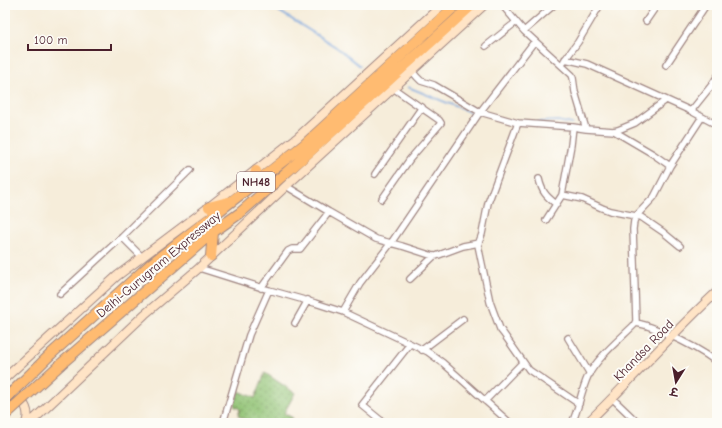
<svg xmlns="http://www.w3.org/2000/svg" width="722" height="428" font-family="'Comic Neue','Playpen Sans Deva',sans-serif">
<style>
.grass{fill:url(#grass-dots);stroke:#6d704f}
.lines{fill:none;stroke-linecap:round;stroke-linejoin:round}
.stream{stroke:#74a3de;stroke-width:1.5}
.street-casing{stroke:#a08682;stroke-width:8}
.secondary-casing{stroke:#a08682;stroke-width:10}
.highway-casing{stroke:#a08682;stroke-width:12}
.street{stroke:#fff;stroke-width:5.5}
.secondary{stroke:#ffe4c6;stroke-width:8}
.highway{stroke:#ffbb71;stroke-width:10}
.highway-bridge-casing{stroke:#a08682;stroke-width:12;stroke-linecap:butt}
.highway-bridge{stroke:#ffbb71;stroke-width:10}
.labels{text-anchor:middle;stroke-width:4;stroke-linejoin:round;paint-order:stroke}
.shield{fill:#fdfcf7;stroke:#806168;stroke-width:1}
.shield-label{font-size:12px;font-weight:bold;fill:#4a1f2b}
.street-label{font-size:13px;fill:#4a1f2b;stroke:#fdfcf7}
</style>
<defs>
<pattern id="grass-dots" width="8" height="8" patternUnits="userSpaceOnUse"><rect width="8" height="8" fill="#90c273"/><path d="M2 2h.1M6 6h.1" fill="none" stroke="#789d5f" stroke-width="1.8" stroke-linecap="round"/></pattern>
</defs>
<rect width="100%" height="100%" fill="#fdfcf7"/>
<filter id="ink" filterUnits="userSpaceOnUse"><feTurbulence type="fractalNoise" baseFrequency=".025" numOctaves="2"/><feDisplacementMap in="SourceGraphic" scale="8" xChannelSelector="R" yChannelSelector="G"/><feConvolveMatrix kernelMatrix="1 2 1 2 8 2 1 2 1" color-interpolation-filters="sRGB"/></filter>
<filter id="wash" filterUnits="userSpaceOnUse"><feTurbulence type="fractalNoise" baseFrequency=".012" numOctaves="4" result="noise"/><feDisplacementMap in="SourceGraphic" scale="16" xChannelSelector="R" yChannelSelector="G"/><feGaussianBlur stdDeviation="0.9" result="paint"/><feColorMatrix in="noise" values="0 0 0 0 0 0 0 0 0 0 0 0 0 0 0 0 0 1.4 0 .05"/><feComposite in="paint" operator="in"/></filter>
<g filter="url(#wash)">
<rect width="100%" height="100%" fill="#f6edda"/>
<path class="grass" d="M265,373L295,393L284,413L293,418L290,423H253L238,416L240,409L234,406L239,391L255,398Z"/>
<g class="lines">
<path class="stream" d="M269,5L336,47L360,66
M408,87L477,115
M536,122L558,121L572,124"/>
</g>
</g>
<g filter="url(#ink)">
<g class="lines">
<defs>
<path id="street" d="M502,5L524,31L561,65L572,75L573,78L575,92L586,129
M646,21L657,5
M524,31L554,5
M486,46L516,22
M565,59L587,64L691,111L717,125
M564,61L578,42L600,5
M666,65L706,5
M412,71L417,77L421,81L434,85L480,112L518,123L573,127L586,129L614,131L618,130L635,123L666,100
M711,86L717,88
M691,111L711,86L717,77
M518,123L488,203L482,234L478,245L490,302L500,329L503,333L529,370L579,404
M614,131L653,154L670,166
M375,174L422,107
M539,179C542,192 546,196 556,204
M286,186L329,212L376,239L387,242L402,246L433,256H436L463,246L479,243
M562,195L582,199L602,208L610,211L641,217L663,232L680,246
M382,199L410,159L441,123L439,120L393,88
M546,220L562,195L571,145L573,127
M122,237L142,257
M199,268L269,290L315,303L343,312L428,352L443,363L510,423
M410,279L434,256
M261,288L288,251L292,249H300L329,212
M60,294L122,237L190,170
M343,312L360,283L391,243L480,112L534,42
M295,323L308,300
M635,323C646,324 655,329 665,333C683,341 701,350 717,362
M568,338L590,374
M422,350L463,319
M613,399L635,420
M485,401L523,362
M223,423L249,335L269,290
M384,423L362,405L410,344
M572,423C579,408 581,391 588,376C598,357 619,340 634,325L636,321L633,229L634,221L637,215L654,197L670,166L702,117"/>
<path id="secondary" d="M5,378L117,276L209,207L298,137L442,5
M5,391L15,392C23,402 31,410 26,423
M30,423L145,314L199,268L286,186L484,5
M587,423C631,381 671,334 717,292"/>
<path id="highway" d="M251,186L256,171
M209,207L228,202
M211,256L213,232
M51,354L151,264L305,144L456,5
M61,364L213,232L240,213L312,150L472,5"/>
</defs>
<use href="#street" class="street-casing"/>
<use href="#secondary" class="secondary-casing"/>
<use href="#highway" class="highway-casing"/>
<use href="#street" class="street"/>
<use href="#secondary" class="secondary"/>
<use href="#highway" class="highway"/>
<defs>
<path id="highway-bridge" d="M5,399L51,354
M5,415L61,364"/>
</defs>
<use href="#highway-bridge" class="highway-bridge-casing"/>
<use href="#highway-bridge" class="highway-bridge"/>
</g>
</g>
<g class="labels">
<rect class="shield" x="237" y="172" width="38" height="20" rx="3"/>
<g class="shield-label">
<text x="256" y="186">NH48</text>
</g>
<g class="street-label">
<text transform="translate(158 264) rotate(-40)" y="5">Delhi-Gurugram Expressway</text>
<text transform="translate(643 350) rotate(-46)" y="5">Khandsa Road</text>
</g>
</g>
<rect width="722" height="428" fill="none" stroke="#fdfcf7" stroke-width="20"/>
<g transform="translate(676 382) rotate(191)" stroke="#fdfcf7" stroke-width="3" paint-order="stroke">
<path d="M0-3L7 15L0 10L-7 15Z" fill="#4a1f2b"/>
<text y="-6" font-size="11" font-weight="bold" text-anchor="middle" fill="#4a1f2b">उ</text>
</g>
<path d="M28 44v6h83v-6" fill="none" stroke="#4a1f2b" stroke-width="2"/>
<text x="34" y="44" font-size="12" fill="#4a1f2b" stroke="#fdfcf7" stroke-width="3" paint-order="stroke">100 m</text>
</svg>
